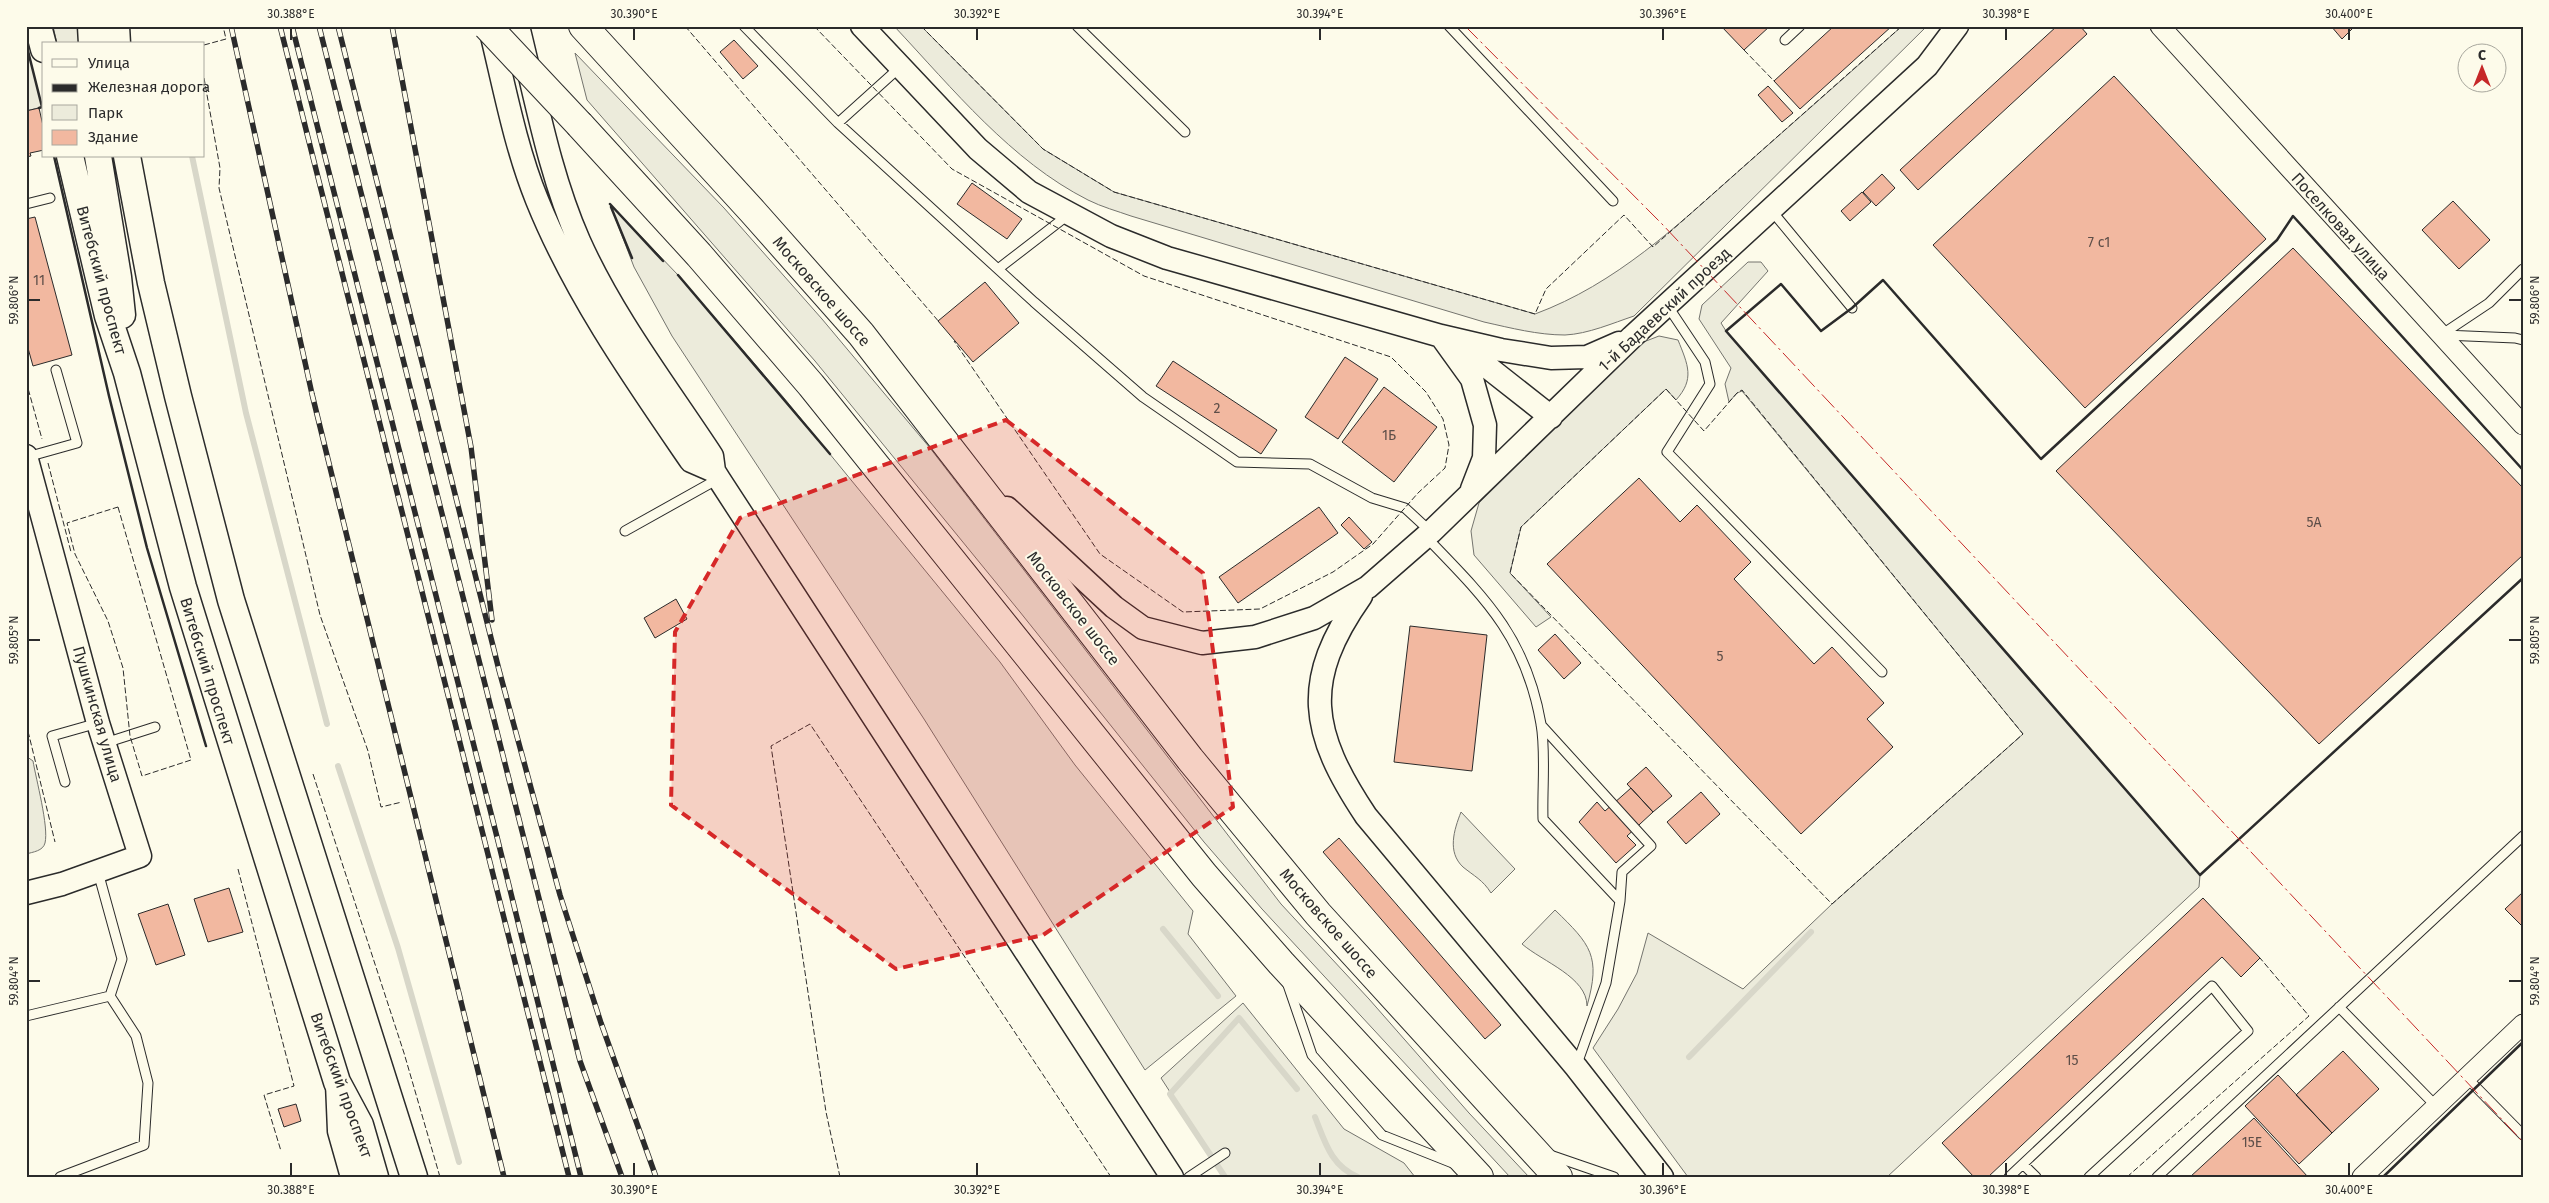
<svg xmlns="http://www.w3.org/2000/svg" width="2549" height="1203" font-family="'Fira Sans',sans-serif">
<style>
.green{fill:#ecebdb;stroke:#74746e}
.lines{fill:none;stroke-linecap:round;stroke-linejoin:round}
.stream{stroke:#d8d7c9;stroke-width:6}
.building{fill:#f2b8a0;stroke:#2b2b2b}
.service-casing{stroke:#2b2b2b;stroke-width:11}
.minor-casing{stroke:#2b2b2b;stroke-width:21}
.tertiary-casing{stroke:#2b2b2b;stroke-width:25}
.secondary-casing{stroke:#2b2b2b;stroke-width:29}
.trunk-casing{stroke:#2b2b2b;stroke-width:30}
.service{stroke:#fdfbea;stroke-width:9}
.minor{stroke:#fdfbea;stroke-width:19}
.tertiary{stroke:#fdfbea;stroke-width:22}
.secondary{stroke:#fdfbea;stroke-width:26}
.trunk{stroke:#fdfbea;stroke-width:28}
.rail-casing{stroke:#2b2b2b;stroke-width:5.5}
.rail{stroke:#fdfbea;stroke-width:4;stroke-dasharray:11;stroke-linecap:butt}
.trunk-bridge-casing{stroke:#2b2b2b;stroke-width:30;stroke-linecap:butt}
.trunk-bridge{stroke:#fdfbea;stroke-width:28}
.fence{stroke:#2b2b2b;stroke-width:1;stroke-dasharray:6 2.5;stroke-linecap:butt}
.wall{stroke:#2b2b2b;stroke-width:2.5}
.power{stroke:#c62828;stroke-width:1;stroke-dasharray:18 4 2.5 4;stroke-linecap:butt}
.marked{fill:#d62828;fill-opacity:0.2;stroke:#d62828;stroke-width:4;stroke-dasharray:10 6;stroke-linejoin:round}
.ticks{fill:none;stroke:#2b2b2b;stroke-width:2}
.labels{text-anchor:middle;stroke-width:4;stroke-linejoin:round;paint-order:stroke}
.number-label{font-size:14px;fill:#5d4e48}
.street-label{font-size:16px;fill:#2b2b2b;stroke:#fdfbea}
.neatline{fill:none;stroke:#2b2b2b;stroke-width:2}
.ticks-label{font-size:12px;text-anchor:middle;fill:#2b2b2b}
</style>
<rect width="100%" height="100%" fill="#fdfbea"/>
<path class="green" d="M53,26H78L79,44H57Z
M894,26H921L1043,149L1114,192L1535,314C1616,284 1678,225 1741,169C1795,121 1849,74 1902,26H1927L1634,316C1613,323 1588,334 1565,335C1538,335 1511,328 1484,322L1131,216C1117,211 1102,207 1088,200C1011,161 953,89 894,26Z
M26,43L42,107L26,111Z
M575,53L724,208L822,319L930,448L1281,904L1369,999L1469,1113L1529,1177H1510L1262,909L1204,842L1020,612L815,361L587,100Z
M610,204L678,275L784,398L1000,662L1075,765L1193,911L1188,934L1236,996L1145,1070L924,719L672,336L634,267Z
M1748,262H1761L1768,271L1721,323L1726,331L2200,875L2199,887L1887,1177H1688L1593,1048L1618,1009L1637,973L1648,933L1743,989L1832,904L2023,734L1742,391L1737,393L1729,402L1725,384L1731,368L1699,319L1702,305Z
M1659,336L1678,340C1688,365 1695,379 1676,400L1666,389L1521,527L1510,573L1551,617L1536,627L1474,555L1471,531L1479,503L1641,343Z
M26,756L33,761C36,779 49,827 45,843C43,851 33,852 26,854Z
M1461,812L1515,869L1491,893C1483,880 1474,876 1463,867C1447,852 1454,830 1461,812Z
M1555,910C1591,945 1601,956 1587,1006C1587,977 1543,962 1522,944Z
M1243,1003L1344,1129L1404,1163L1415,1177H1225L1161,1078Z"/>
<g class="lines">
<path class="stream" d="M192,156L246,413L327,724
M338,766L398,948L459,1162
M1163,929L1218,996
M1689,1057L1811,932
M1315,1117C1325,1142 1331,1166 1358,1177
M1225,1177L1170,1094L1239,1018L1297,1089"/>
</g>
<path class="building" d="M1721,26H1770L1744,50Z
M1834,26H1892L1800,109L1774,81Z
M2057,26H2080L2087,34L1918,190L1900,170Z
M2331,26H2355L2342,39Z
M734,40L758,66L743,79L720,52Z
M2114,76L2266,239L2085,408L1933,245Z
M1768,86L1793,113L1782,122L1758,95Z
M39,108L44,130V150L30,153L31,156L26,157V111Z
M1882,174L1895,188L1876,206L1863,192Z
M972,183L1022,219L1007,239L957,204Z
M1862,192L1871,202L1850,221L1841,211Z
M2453,201L2490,240L2459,269L2422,230Z
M35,217L72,355L33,366L26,341V219Z
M2293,248L2523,488V555L2319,744L2056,471Z
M985,282L1019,323L973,362L938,321Z
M1345,357L1378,379L1338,439L1305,417Z
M1173,361L1277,430L1261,454L1156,386Z
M1384,387L1437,427L1394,482L1342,442Z
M1639,478L1680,522L1697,505L1751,562L1734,579L1814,664L1832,647L1884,703L1867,719L1893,747L1801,834L1547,564Z
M1319,507L1338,533L1238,603L1219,577Z
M1349,517L1372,542L1364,549L1341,525Z
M676,599L687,619L655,638L644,618Z
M1410,626L1487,635L1472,771L1394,762Z
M1555,634L1581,663L1564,679L1538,650Z
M1646,767L1672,796L1653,812L1627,784Z
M1631,788L1653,812L1627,836L1636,845L1616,863L1579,822L1597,802L1605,811Z
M1701,792L1720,814L1686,844L1667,822Z
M1339,838L1501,1025L1485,1039L1323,852Z
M229,888L243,932L208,942L194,899Z
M2523,892V927L2505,909Z
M2203,898L2260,958L2241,977L2222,957L1988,1177H1974L1942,1143Z
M168,904L185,955L156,965L138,914Z
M2343,1051L2379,1089L2332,1133L2296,1095Z
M2278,1075L2332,1133L2299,1164L2245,1106Z
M296,1104L301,1121L284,1127L278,1109Z
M2254,1118L2308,1177H2190Z"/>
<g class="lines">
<defs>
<path id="service" d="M744,26L838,123L1034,302L1143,397L1237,462L1310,464L1372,498L1405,508L1431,532
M1077,26L1185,132
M1449,26L1613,201
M1785,40L1800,26
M838,123L899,68
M26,204L50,198
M1771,210L1852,308
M998,269L1068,215
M1667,305L1705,362L1710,384L1667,452L1882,672
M2441,335L2489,303L2523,269
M2444,335L2515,338L2523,340
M27,457L77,443L56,370
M625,531L718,479
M1426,537C1485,598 1526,637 1541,724C1546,752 1542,790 1543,819L1620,901
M1541,725L1651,846L1622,872L1620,901L1606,983L1577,1064
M105,743L155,727
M65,782L52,736L98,723
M1288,985L1312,1055L1382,1135L1455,1164
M2339,1007L2437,1107
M26,1016L110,996
M2468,1079L2523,1135
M1550,1155L1614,1177
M2023,1164L2036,1177
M60,1177L144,1145L148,1083L136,1036L110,996L122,959L98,872
M1189,1177L1225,1153
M2009,1177L2212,986L2248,1031L2089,1177
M2157,1177L2523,836"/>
<path id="minor" d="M2160,26L2523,425
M2362,1177L2523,1024"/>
<path id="tertiary" d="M518,26C536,98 549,173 579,241C613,317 666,386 712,456L714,471L719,479L1172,1177
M862,26L978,149L1029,192L1111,236L1167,258L1441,336L1501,350L1551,358L1587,357L1619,343
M490,28C504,85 515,146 537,200C575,294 634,378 691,461L714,471
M1441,336L1472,379L1485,425L1484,458L1472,489
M1454,345L1490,369L1551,417
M26,456L98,723L140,856L62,884L26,893
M1007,508L1114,607L1143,628L1202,643L1255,637L1314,618L1368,587L1431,532L1632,337L1927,66L1957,26
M1361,596C1301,681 1310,732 1366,816L1576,1067L1662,1177
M337,1083L339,1131L352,1177"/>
<path id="secondary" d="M38,26L44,49
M91,26L92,44
M116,26L117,44
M70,156L108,316L127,373L183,587L337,1082L360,1125L375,1177
M98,156L118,277L122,315
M127,156L151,283L178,396L231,600L414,1177"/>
<path id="trunk" d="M583,26L753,212L861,334L1190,759L1318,914L1558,1177
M580,125L699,255L811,385L1204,875L1281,963L1479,1177"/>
</defs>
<use href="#service" class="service-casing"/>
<use href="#minor" class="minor-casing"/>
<use href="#tertiary" class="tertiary-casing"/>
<use href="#secondary" class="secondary-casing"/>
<use href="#trunk" class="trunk-casing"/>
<use href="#service" class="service"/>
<use href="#minor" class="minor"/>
<use href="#tertiary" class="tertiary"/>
<use href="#secondary" class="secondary"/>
<use href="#trunk" class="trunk"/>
<defs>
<path id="rail" d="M231,26L312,394L504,1177
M280,26L569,1177
M292,26L497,837L581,1177
M319,26L580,1061L622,1177
M338,26L499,670L560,895L601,1023L656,1177
M392,26L471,447L492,620"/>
</defs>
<use href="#rail" class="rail-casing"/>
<use href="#rail" class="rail"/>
<defs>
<path id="trunk-bridge" d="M487,26L580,125"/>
</defs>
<use href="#trunk-bridge" class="trunk-bridge-casing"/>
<use href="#trunk-bridge" class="trunk-bridge"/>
<path class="fence" d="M685,26L940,323
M814,26L952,169L1144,276L1391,357L1426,392L1443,419L1449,445L1445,468L1418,493L1373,544L1333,572L1260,609L1183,612L1100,554L954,341
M921,26L1043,149L1114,192L1535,314L1546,289L1624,215L1653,247L1902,26
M204,45L226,39L223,26
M1744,50L1774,81
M204,78L220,168L219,188L320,615L368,751L381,807L402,802
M26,381L42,439
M1666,389L1704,431L1737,393L1742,390L2023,734L1832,904L1510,573L1521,527Z
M48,463L71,552
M118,507L191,760L142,776L130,736L123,668L108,621L75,554L67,523Z
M26,723L55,842
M313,774L404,1053L440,1177
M238,869L294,1086L264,1095L281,1151
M840,1177L826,1112L771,746L810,724L1111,1177
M2127,1177L2309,1016L2260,958"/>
<path class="wall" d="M26,43L42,107L39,108
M54,156L109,396L147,548L206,746
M610,204L663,261
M611,207L632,258
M678,275L830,454
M2523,470L2293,216L2277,240L2041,459L1883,280L1852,308L1821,331L1781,284L1726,331L2200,875L2523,578
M2383,1177L2523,1042"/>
<path class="power" d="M1465,26L1663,225L2523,1142"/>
</g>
<path class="marked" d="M1006,420L1203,573L1233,807L1043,935L896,969L671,805L675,632L740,518Z"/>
<path class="ticks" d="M291,28V40M634,28V40M977,28V40M1320,28V40M1663,28V40M2006,28V40M2349,28V40M28,300H40M2509,300H2522M28,640H40M2509,640H2522M28,981H40M2509,981H2522M291,1163V1176M634,1163V1176M977,1163V1176M1320,1163V1176M1663,1163V1176M2006,1163V1176M2349,1163V1176"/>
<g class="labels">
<g class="number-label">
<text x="2099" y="247">7 с1</text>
<text x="39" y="285">11</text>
<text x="1217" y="413">2</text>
<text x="1389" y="440">1Б</text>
<text x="2314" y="527">5А</text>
<text x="1720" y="661">5</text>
<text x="2072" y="1065">15</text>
<text x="2252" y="1147">15Е</text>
</g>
<g class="street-label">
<text transform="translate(2341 226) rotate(48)" y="6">Поселковая улица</text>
<text transform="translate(102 280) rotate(75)" y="6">Витебский проспект</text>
<text transform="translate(822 291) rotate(49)" y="6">Московское шоссе</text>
<text transform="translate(1664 309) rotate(-43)" y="6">1-й Бадаевский проезд</text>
<text transform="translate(1074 608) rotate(52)" y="6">Московское шоссе</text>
<text transform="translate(208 671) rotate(73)" y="6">Витебский проспект</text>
<text transform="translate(98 714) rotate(74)" y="6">Пушкинская улица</text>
<text transform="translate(1329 923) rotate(49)" y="6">Московское шоссе</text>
<text transform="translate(342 1085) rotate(70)" y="6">Витебский проспект</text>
</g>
</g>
<rect width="2549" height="1203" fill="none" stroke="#fdfbea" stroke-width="55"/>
<rect x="42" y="42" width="162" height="115" fill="#fdfbea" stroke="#a9a89e"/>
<rect x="52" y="59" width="25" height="8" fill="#fdfbea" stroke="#a9a89e"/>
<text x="88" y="68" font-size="15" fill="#2b2b2b">Улица</text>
<rect x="52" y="84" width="25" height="8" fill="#2b2b2b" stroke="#a9a89e"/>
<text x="88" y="92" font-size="15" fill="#2b2b2b">Железная дорога</text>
<rect x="52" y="105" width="25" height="15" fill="#ecebdb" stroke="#a9a89e"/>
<text x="88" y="118" font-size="15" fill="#2b2b2b">Парк</text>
<rect x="52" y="130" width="25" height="15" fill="#f2b8a0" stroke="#a9a89e"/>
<text x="88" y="142" font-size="15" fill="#2b2b2b">Здание</text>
<g transform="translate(2482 68)"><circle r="24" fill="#fdfbea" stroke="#a9a89e"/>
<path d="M0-4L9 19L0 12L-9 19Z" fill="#c62828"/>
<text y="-8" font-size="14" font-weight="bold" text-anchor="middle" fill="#2b2b2b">С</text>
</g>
<rect x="28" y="28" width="2494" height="1148" class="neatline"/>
<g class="ticks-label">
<text x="291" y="18">30.388°E</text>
<text x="634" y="18">30.390°E</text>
<text x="977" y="18">30.392°E</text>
<text x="1320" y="18">30.394°E</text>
<text x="1663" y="18">30.396°E</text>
<text x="2006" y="18">30.398°E</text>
<text x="2349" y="18">30.400°E</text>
<text transform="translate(14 300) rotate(-90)" y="4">59.806°N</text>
<text transform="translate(2535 300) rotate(-90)" y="4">59.806°N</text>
<text transform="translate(14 640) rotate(-90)" y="4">59.805°N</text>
<text transform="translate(2535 640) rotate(-90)" y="4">59.805°N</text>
<text transform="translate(14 981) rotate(-90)" y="4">59.804°N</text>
<text transform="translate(2535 981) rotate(-90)" y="4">59.804°N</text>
<text x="291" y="1194">30.388°E</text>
<text x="634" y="1194">30.390°E</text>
<text x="977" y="1194">30.392°E</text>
<text x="1320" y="1194">30.394°E</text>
<text x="1663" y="1194">30.396°E</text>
<text x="2006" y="1194">30.398°E</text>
<text x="2349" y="1194">30.400°E</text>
</g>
</svg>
